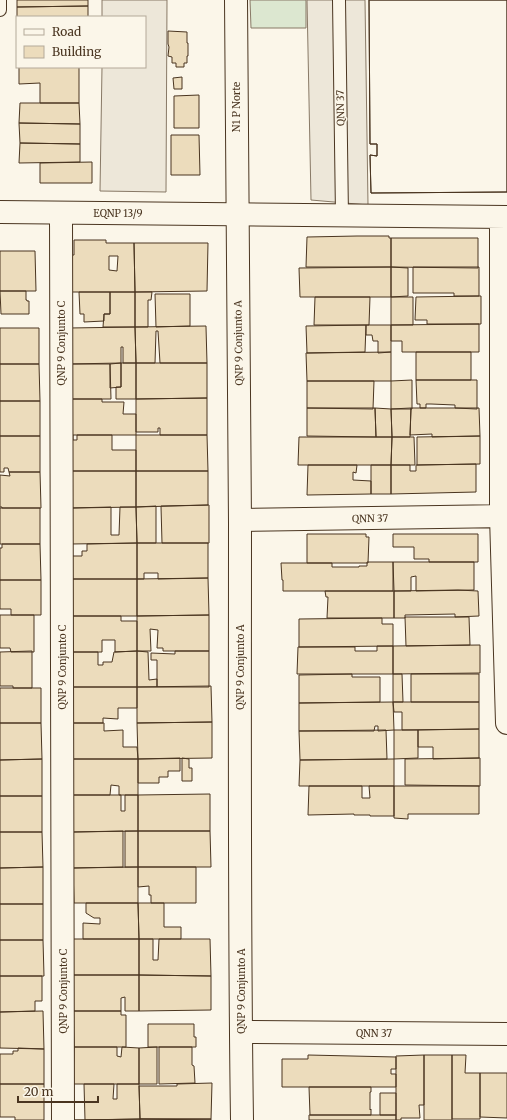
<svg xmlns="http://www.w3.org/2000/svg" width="507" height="1120" font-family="Merriweather,serif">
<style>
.green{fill:#dce7d0;stroke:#887966}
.parking{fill:#ede7d9;stroke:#887966}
.building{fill:#ecdcbc;stroke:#4a3520;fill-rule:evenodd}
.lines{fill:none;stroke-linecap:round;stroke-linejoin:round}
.lane-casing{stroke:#4a3520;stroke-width:14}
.street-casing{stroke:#4a3520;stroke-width:24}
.secondary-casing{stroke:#4a3520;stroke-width:24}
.lane{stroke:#fbf6e9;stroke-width:12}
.street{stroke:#fbf6e9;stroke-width:22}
.secondary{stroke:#fbf6e9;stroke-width:22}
.labels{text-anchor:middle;stroke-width:3;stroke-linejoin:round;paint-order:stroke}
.street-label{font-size:10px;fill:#4a3520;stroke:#fbf6e9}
</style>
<rect width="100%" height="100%" fill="#fbf6e9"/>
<path class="green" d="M250,0H306V28H251Z"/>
<path class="parking" d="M102,0H167L166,192L100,191L102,67H145V17H102Z
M307,0H365L368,205L311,200Z"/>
<path class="building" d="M17,0H88V6L17,7Z
M369,0H507V192L371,193L370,155L377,156V144H370Z
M369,0H507V192L371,193L370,155L377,156V144H370Z
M88,6V17H17V7Z
M168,31L187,32V43H188V56H187V63H184V67H176V63H172V57L168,56L169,47L168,44Z
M19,67H79V103H40V83L19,84Z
M182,77V89H174L173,78Z
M199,95V128H174V96Z
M20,103H79L80,124L19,123Z
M19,123L80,124V144L20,143Z
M171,135H199L200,175H171Z
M20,143L80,144V162L19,163Z
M92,162V183H40V163Z
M357,236H389V238H391V267H306L307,237Z
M391,238H478V268L391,267Z
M74,240H106V243H134L135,292H70L69,255H74ZM109,256H118L117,271L109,270Z
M134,243H208L207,291L135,292Z
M0,251H35L36,291H0Z
M391,267V297H300L299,268Z
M391,267L408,268V296L391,297Z
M413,267H479V296H454V293H413Z
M0,291H26V300H27V301H29V314H1Z
M79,292H110V314H104V321L84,322V314H80Z
M110,292H135V327H103L104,314H110Z
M135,292H152L151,300H148V327H135Z
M155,294H190V326L156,327Z
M481,296V324H427V320H415L416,297Z
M315,297H370L369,325H314Z
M391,297H413V325H391Z
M479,324V352H402V341H391V325Z
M366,325L365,352L307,353L306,326Z
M366,325H391V352L378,353V341H373L372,335H366Z
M206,326V327L207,363H160L158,331H156L155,363H136L135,327Z
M135,327L136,363H123V347H121V363L69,364V328Z
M0,328H39V364H0Z
M391,352V381H307L306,353Z
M416,352H471V380H416Z
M121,363V387L110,388V364Z
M121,363H136V399H116V387H121Z
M136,363H207V398L136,399Z
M0,364H39L40,401H0Z
M69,364H110L111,399H70Z
M412,380V409H391V381Z
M416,380H477V409L455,408V405L431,404H426V408H420V404H417Z
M307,381H374L373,409L307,408Z
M207,398V435H160V428H158V432H136V399Z
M70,399H102V402H124L123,414H136V435H69Z
M0,401H40V436H0Z
M307,408H375L376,437L307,436Z
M375,408L391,409L392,437H376Z
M411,408H479L480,436L432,437V434L410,435Z
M411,408L410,437H392L391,409Z
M69,435H73V440H77V435H112V450H136V471H71Z
M136,435H207L208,471H136Z
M0,436H40V472H9L8,468H4V472H0Z
M480,436V464L417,465V437Z
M299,437H392L391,465H298Z
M392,437H414L415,465H391Z
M476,464V492L391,494V465H410V471H416V465H417Z
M308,465H357L356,473L353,472V480L371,481V494L307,495Z
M371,465H391V494H371Z
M71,471H136V507L72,508Z
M136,471H208V505L136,507Z
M9,472H40L41,508H2V507H0V475L10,476Z
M209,505V543H162L161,506Z
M156,506V543H137L136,507Z
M111,507V535H119L120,507H136L137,543L71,544V508Z
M0,508H40V544H0Z
M307,534H366V537H369L368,563H307Z
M393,534H478V562H429V559H414V547H393Z
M137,543V579H72V556H82V551H87V544Z
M137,543H208V578L158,579V573H144V579H137Z
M2,544H40L41,580H0V548H2Z
M367,562H393V591H283V580H282L281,563H332V567H359V566H367Z
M393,562H474V590L416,591V576L411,577V591H394Z
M208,578L209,615L137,616V579Z
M70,579H137V616H70Z
M0,580H41V615H11V609H0Z
M458,590L478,591L479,616L455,617V614L405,615V618H394V591Z
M325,591H394V618H327L328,597H326Z
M0,615H34V652H11L10,648H0Z
M209,615V651H163V648H157L158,630L150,629L151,651H137V616Z
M70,616H121V621H137V651L115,652V640H102V652H71Z
M405,617H469L470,645L406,646Z
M382,618V624H393V646L299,647V619Z
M480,645V673L393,674V646Z
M377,646H393V674H297L298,647H355V651H377Z
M32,651V688H13V686H0V652Z
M137,651L148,652L149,680L157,679V687H137Z
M137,651V687H71V652H98V665H103V662H112L114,652Z
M175,651H209V687H157V660H151V653L175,654Z
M352,674V677H380V702L299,703V675Z
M393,674H402L403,702H393Z
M411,674H479V702H411Z
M211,686L212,722L137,723V687Z
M71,687H137V708H118V719L103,718V723H72Z
M0,688H41V723H0Z
M393,702H479V729L402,730V712H394Z
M393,702L394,730L378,731V726H375L374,731H299V703Z
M212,722V758L138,759L137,723Z
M0,723H41L42,759L0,760Z
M73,723H104V731L123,730V747H137L138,759H73Z
M479,729V758L433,759V747H418V730Z
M386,730L387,759L300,760L299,731Z
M394,730H418V758L394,759Z
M180,758V771H168V777H159V783H138V759Z
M182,758L189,759V768H192V781H182Z
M480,758V786L405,785V759Z
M42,759V796H0V760Z
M73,759H138V795H119V786L111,785L110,795H73Z
M394,759V786H299L300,760Z
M309,786H362V798H370L369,786H394V816H370V815H354V814L308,815Z
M394,786H479V814H408V819L394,818Z
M210,794V831H138V795Z
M73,795H121V811H125V795H138V831L73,832Z
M0,796H42V832H0Z
M123,831V867L73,868V832Z
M125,831H138V867H125Z
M138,831H210L211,867H138Z
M0,832H42L43,867L0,868Z
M43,867V904H0V868Z
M138,867H196V903H151V895H149V886L138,887Z
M138,867V903H74L73,868Z
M86,903H138L139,939H83V923L100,924V918H94L86,913Z
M138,903H164V927H181V939H139Z
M0,904H43V940H0Z
M73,939H139V975H73Z
M139,939H153V960H158L159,939H210L211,976L139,975Z
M0,940H43L44,976H0Z
M73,975H139V1011H125V997L121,998V1011H73Z
M139,975L211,976V1010L139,1011Z
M0,976H42V1001H35V1011L0,1012Z
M43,1011L44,1049L0,1048V1012Z
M73,1011H121V1015H126V1047H74Z
M148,1024H194V1037H196V1047H148Z
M74,1047H117V1056L121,1057L122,1047L139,1048V1084H73Z
M157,1047V1084H139V1048Z
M159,1047H192V1065L194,1066L195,1083L159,1084Z
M18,1048L44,1049V1084H0V1054H13V1051H18Z
M308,1055L396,1057V1069H391V1074H396V1087H282V1059H308Z
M424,1055H452V1120H424Z
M424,1055V1105H419L420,1118H401V1120H396V1056Z
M452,1055H466L465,1073H480V1119H452Z
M480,1073H507V1118L480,1117Z
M212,1083L211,1119H140L139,1086H177V1084Z
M0,1084H44V1120H15V1117H0Z
M84,1084H114L113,1099H117V1084H139L140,1119L85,1120Z
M309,1087H371V1092H370V1110L371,1109V1115H310Z
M380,1093H396V1115H380Z
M309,1115H396V1120H309Z
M140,1119H211V1120Z
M140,1119V1120H75H76Z"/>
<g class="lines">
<defs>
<path id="lane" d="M339,0L342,216
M0,10V0"/>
<path id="street" d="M0,212L507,217
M61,213L63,1120
M501,217V516L507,723
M240,520L507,516
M241,1032L507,1034"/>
<path id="secondary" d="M236,0C237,174 239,349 240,523C240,722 239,921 242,1120"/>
</defs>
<use href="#lane" class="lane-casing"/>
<use href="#street" class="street-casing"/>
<use href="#secondary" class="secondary-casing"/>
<use href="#lane" class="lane"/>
<use href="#street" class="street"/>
<use href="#secondary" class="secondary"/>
</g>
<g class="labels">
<g class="street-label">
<text transform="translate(236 107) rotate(-90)" y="4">N1 P Norte</text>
<text transform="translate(340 108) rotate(-91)" y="4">QNN 37</text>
<text x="118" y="217">EQNP 13/9</text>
<text transform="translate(61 343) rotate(-90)" y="4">QNP 9 Conjunto C</text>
<text transform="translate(238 343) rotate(-91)" y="4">QNP 9 Conjunto A</text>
<text transform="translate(370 518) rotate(-1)" y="4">QNN 37</text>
<text transform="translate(62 667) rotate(-90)" y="4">QNP 9 Conjunto C</text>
<text transform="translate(240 667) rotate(-90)" y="4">QNP 9 Conjunto A</text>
<text transform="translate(63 991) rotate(-90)" y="4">QNP 9 Conjunto C</text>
<text transform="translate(241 991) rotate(-90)" y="4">QNP 9 Conjunto A</text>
<text x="374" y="1037">QNN 37</text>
</g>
</g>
<rect x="16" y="16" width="130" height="52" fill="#fbf6e9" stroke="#b4a999"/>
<rect x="24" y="29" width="20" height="6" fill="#fbf6e9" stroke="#b4a999"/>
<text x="52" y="36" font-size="12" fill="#4a3520">Road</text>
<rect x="24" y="46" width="20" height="12" fill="#ecdcbc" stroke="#b4a999"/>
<text x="52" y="56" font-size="12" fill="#4a3520">Building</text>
<path d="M18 1096v6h80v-6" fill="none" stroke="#4a3520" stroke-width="2"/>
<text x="24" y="1096" font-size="12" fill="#4a3520" stroke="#fbf6e9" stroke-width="3" paint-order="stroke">20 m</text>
</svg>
